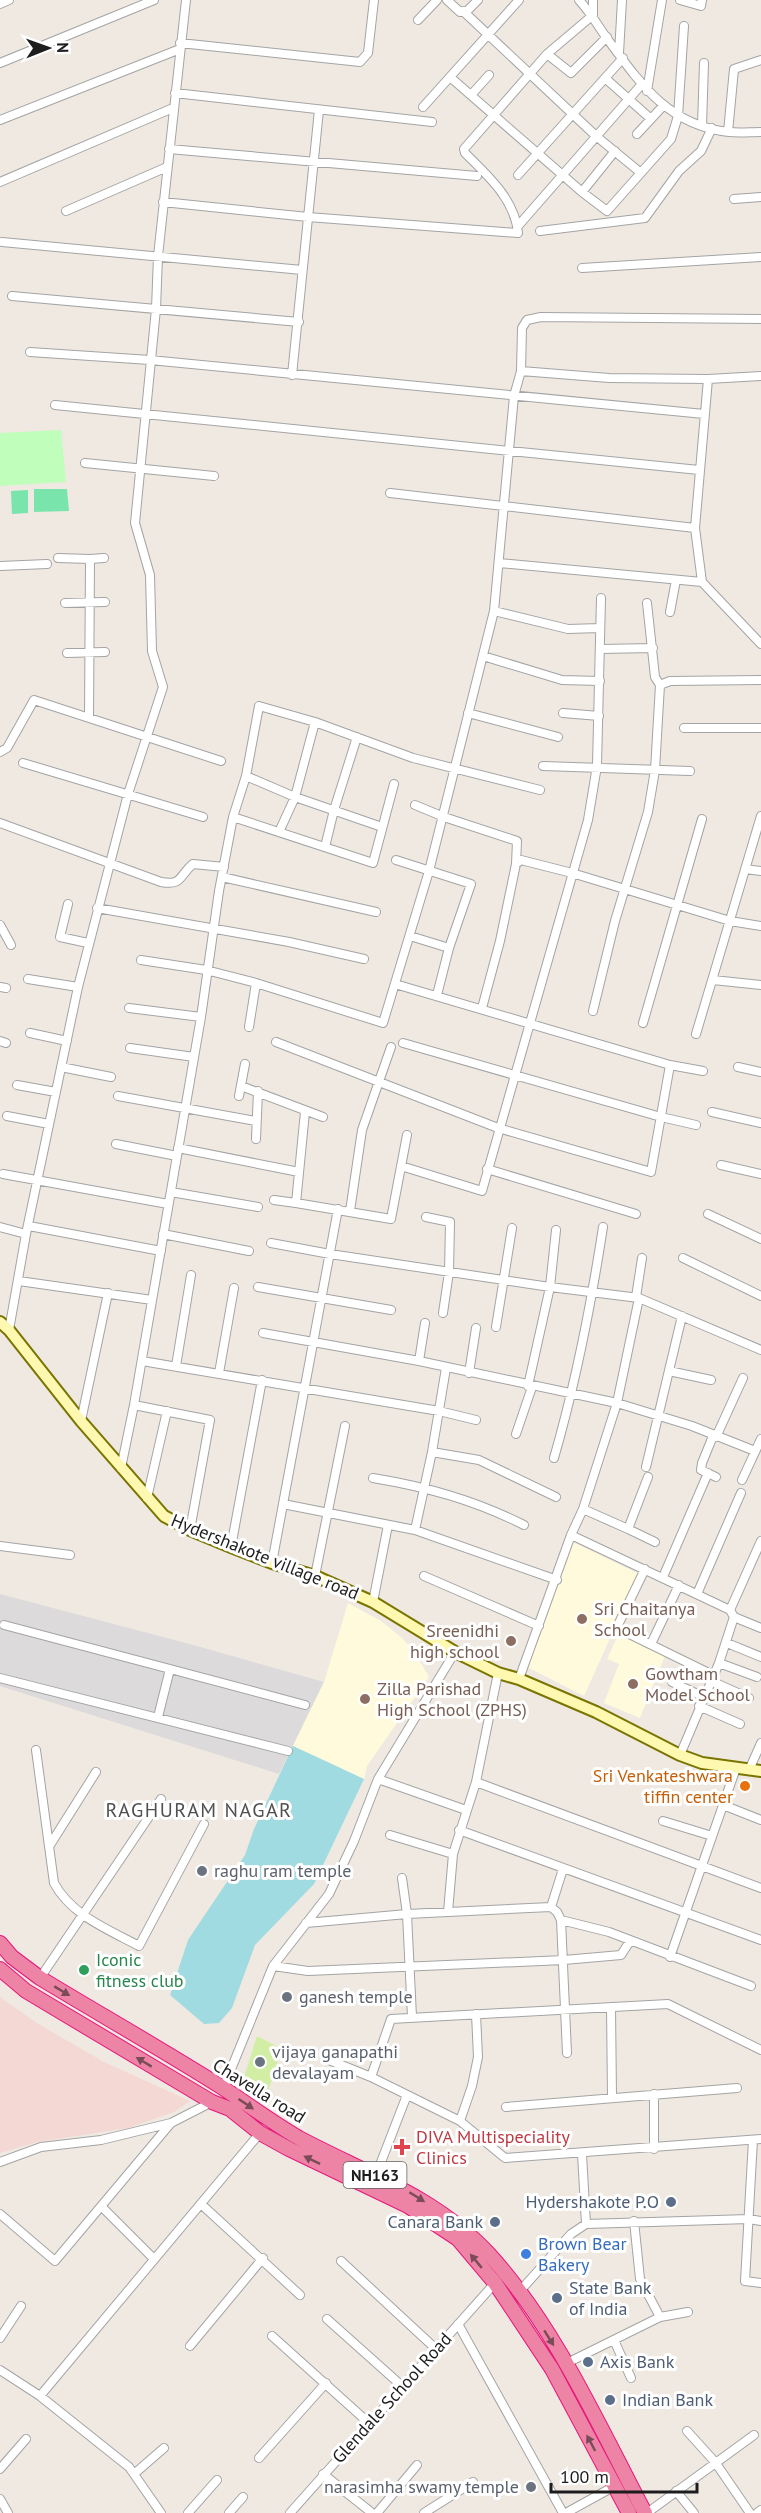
<svg xmlns="http://www.w3.org/2000/svg" width="761" height="2513" font-family="'PT Sans',sans-serif">
<style>
.residential{fill:#dcdada}
.education{fill:#fffadc}
.military{fill:#f3d8d4}
.grass{fill:#d2eea4}
.park{fill:#bffebb}
.pitch{fill:#79e5ad}
.water{fill:#9fdbe1}
.lines{fill:none;stroke-linecap:round;stroke-linejoin:round}
.street-casing{stroke:#a4a4a4;stroke-width:10}
.secondary-casing{stroke:#797500;stroke-width:14}
.highway-casing{stroke:#e7167a;stroke-width:16}
.street{stroke:#fff;stroke-width:8}
.secondary{stroke:#fef8b1;stroke-width:10}
.highway{stroke:#ed83a5;stroke-width:14}
.oneway{fill:#7b4b5a}
.education-dot{fill:#8d6e63;stroke:#fff;stroke-width:2}
.food-dot{fill:#e8710a;stroke:#fff;stroke-width:2}
.worship-dot{fill:#6b7280;stroke:#fff;stroke-width:2}
.leisure-dot{fill:#2e9e5b;stroke:#fff;stroke-width:2}
.health-dot{fill:#e0444e;stroke:#fff;stroke-width:2}
.service-dot{fill:#5c6f8a;stroke:#fff;stroke-width:2}
.shop-dot{fill:#3f7fe0;stroke:#fff;stroke-width:2}
.labels{text-anchor:middle;stroke-width:6;stroke-linejoin:round;paint-order:stroke}
.shield{fill:#fff;stroke:#616161;stroke-width:1.5}
.shield-label{font-size:16px;font-weight:bold;fill:#1d1d1d}
.street-label{font-size:18px;fill:#1d1d1d;stroke:#fff}
.education-label{font-size:18px;fill:#785e54;stroke:#fff;text-anchor:start}
.food-label{font-size:18px;fill:#c56008;stroke:#fff;text-anchor:end}
.worship-label{font-size:18px;fill:#5b616d;stroke:#fff;text-anchor:start}
.leisure-label{font-size:18px;fill:#27864d;stroke:#fff;text-anchor:start}
.health-label{font-size:18px;fill:#be3a42;stroke:#fff;text-anchor:start}
.service-label{font-size:18px;fill:#4e5e75;stroke:#fff;text-anchor:start}
.shop-label{font-size:18px;fill:#366cbe;stroke:#fff;text-anchor:start}
.neighbourhood-label{font-size:20px;letter-spacing:1.5px;fill:#505050;stroke:#fff}
</style>
<rect width="100%" height="100%" fill="#efe9e2"/>
<path class="residential" d="M0,1594L197,1646L324,1682L279,1774L0,1686Z"/>
<path class="education" d="M573,1542L639,1574L584,1696L527,1667Z
M348,1603L381,1621L401,1637L414,1651L429,1677L367,1766L364,1779L293,1746L324,1682Z
M619,1633L665,1656L640,1718L604,1703L619,1664L607,1659Z"/>
<path class="military" d="M0,1997L35,2022L104,2062L190,2101L174,2112L128,2128L37,2142L0,2153Z"/>
<path class="grass" d="M257,2036L282,2049L264,2103L241,2087Z"/>
<path class="park" d="M61,430L66,482L0,486V433Z"/>
<path class="pitch" d="M34,489H67L69,511L34,512Z
M28,490V513L12,514L11,491Z"/>
<path class="water" d="M293,1746L364,1779L314,1884L255,1945L232,2008L219,2023L204,2024L170,1995L188,1940L245,1855L254,1829Z"/>
<g class="lines">
<defs>
<path id="street" d="M447,0L460,12L467,11L478,0
M579,0C590,12 597,24 606,37C639,82 668,126 729,132C739,133 750,132 761,132
M680,0L701,6L702,0
M0,4L9,0
M463,11L596,136L641,173
M418,20L437,0
M180,43L360,62L368,53L374,0
M619,53L622,0
M547,54L571,73L607,37
M0,63L154,0
M450,77L582,192L607,211L671,139L678,116L684,26
M605,78L651,119
M647,91L662,0
M175,93L432,122
M471,95L489,75
M423,107L519,0
M0,120L180,49
M702,126L704,63
M728,132L734,69L761,60
M637,134L663,106
M169,149L477,176
M518,175L623,58
M0,182L173,108
M582,192L615,151
M734,199L761,197
M163,202L308,217L518,233C515,199 487,175 465,153L464,149L547,54L593,15V0
M66,211L167,167
M518,226L642,84
M540,231L645,218L679,171L701,151L712,128
M2,242L302,270
M582,268L761,257
M12,296L299,322
M30,352L150,360L704,414
M521,371L609,378L708,379L761,376
M292,375L319,110
M708,379L695,528L702,582L761,644
M55,405L699,470
M85,463L214,476
M390,493L695,528
M58,558L90,559L89,717
M90,559L104,558
M499,563L702,582
M0,566L47,564
M65,603L105,602
M647,603L655,677L660,685
M494,611L568,629L600,628
M670,612L676,580
M600,649L653,648
M67,653L105,652
M483,656L562,680L600,681
M468,713L558,737
M563,713L599,716
M684,728H761
M0,752L7,748L34,700L221,761
M23,763L203,817
M543,766L690,771
M246,776L295,797L382,827
M415,805L444,817L517,841L516,864
M233,817L373,863L394,784
M0,823L161,882C183,886 179,875 193,864L224,867
M279,832L295,797L315,722
M325,847L334,810L357,737
M396,860L471,884L449,948L437,995
M745,869L761,871
M222,877L376,912
M68,904L60,937L88,943
M97,908L289,942L364,959
M0,925L11,945
M410,936L449,948
M141,960L206,970L256,983L383,1023L429,871L494,611L514,396L521,371L522,328L527,320L541,317L761,319
M28,979L78,987
M713,980L761,985
M395,984L670,1065L703,1071
M0,987L6,988
M129,1008L201,1017
M482,1008L500,941L516,864L521,860L572,873L730,921L761,926
M593,1011L615,921L648,812L655,770L660,685L670,681L761,680
M643,1023L702,819
M249,1027L256,983
M30,1033L67,1041
M696,1034L761,816
M0,1041L6,1043
M276,1042L498,1128L651,1172L670,1065
M403,1043L661,1117L696,1125
M130,1048L194,1057
M61,1067L111,1077
M738,1067L761,1072
M17,1085L56,1092
M241,1086L323,1117
M118,1096L256,1121
M239,1096L245,1064
M305,1112L296,1203L391,1219L407,1135
M712,1112L761,1123
M7,1116L49,1124
M256,1139L258,1091
M116,1144L177,1156
M178,1148L299,1172
M721,1165L761,1174
M401,1166L482,1191L588,820L597,766L601,598
M487,1169L636,1214
M3,1174L168,1204
M171,1192L258,1207
M274,1200L296,1203
M338,1209L283,1504L415,1530L557,1580
M350,1211L362,1130L391,1047
M708,1214L761,1239
M426,1217L450,1222L449,1272L443,1313
M29,1226L161,1251
M0,1227L26,1234
M163,1234L249,1251
M271,1243L330,1254L550,1287L639,1298L761,1350
M683,1258L761,1296
M19,1281L152,1300
M258,1287L391,1310
M636,1297L642,1258
M496,1327L512,1228
M9,1330L26,1234L78,987L128,794L163,687L152,651L150,575L135,523L156,309L158,256L186,0
M263,1333L419,1361L617,1403L692,1426L755,1451
M142,1361L439,1411L476,1420
M419,1361L425,1323
M176,1366L191,1275
M669,1371L711,1380
M219,1373L234,1288
M469,1373L476,1328
M528,1386L550,1287L556,1230
M134,1405L210,1420L190,1530
M81,1421L108,1293
M516,1434L532,1387
M713,1436L702,1463L701,1470L716,1477
M716,1437L743,1378
M432,1452L479,1460L556,1497
M554,1458C576,1382 591,1305 603,1227
M646,1467L682,1316
M121,1468L134,1405L201,1017L219,891L233,817L246,776L259,706L315,722L413,758L540,790
M648,1477L628,1529L655,1542
M373,1478C427,1487 474,1500 524,1525
M742,1480L761,1439
M147,1498L167,1411
M583,1509L628,1529
M415,1530L432,1452L446,1368
M571,1535L730,1610L734,1617L761,1628
M0,1546L70,1555
M231,1547L262,1380
M272,1563L283,1504
M315,1576L345,1426
M424,1576L539,1626
M663,1577L708,1473
M697,1594L741,1493
M373,1602L388,1525
M730,1610L761,1541
M4,1625L170,1669
M617,1627L645,1569
M625,1632L713,1675
M727,1643L761,1657
M651,1644L679,1585
M719,1663L757,1677
M0,1678L288,1751
M519,1679L571,1535L583,1509L617,1403L639,1298
M711,1681L749,1698
M672,1682L704,1697
M699,1706L740,1724
M158,1717L170,1669L305,1705
M36,1750L54,1883C71,1915 109,1930 139,1946L204,1824
M680,1755L719,1663L734,1617
M749,1770L761,1743
M378,1779L466,1810
M476,1782L761,1888
M723,1805L761,1820
M663,1821L712,1836
M459,1830L761,1940
M390,1835L453,1854
M50,1845L96,1772
M402,1878L407,1914L412,2017
M551,1907L563,1869
M448,1912L453,1854L476,1782L498,1673
M561,1920L609,1932L751,1986
M306,1923L407,1914L551,1907L557,1912L561,1920L567,2053
M670,1957L736,1768
M273,1966L308,1971L564,1960L621,1955L630,1941
M40,1978L161,1799
M611,2007L612,2097
M329,2060L371,2077L460,2121L505,2158L761,2139
M371,2077L391,2019L668,2004L761,2050
M223,2089L273,1966L329,1894L354,1841L378,1779L455,1652
M506,2107L737,2088
M460,2121L472,2086L478,2057L476,2014
M753,2140L745,2281L761,2283
M654,2149V2094
M582,2154L586,2224
M0,2162L41,2147L101,2140L171,2123L212,2102
M376,2175L407,2095
M201,2204L300,2295
M102,2207L154,2259
M0,2214L55,2261L171,2123
M634,2221L640,2279L660,2317
M341,2261L436,2349
M520,2291L571,2234L586,2224L749,2219L761,2221
M327,2319L402,2386
M458,2324L563,2513
M272,2336L370,2424
M0,2338L21,2306
M614,2340L631,2378
M190,2346L263,2258
M565,2364L660,2317L688,2312
M0,2370L40,2396L129,2467L161,2513
M40,2396L260,2133
M687,2431L715,2462L750,2513
M259,2458L326,2383
M0,2469L26,2439
M134,2474L164,2448
M323,2474L372,2513
M676,2491L694,2513
M0,2499L8,2513
M188,2513L217,2480
M229,2513L243,2497
M290,2513L495,2283
M377,2513L417,2465
M424,2513L473,2482
M566,2513L613,2487
M647,2513L754,2435
M757,2513L761,2510"/>
<path id="secondary" d="M0,1322L9,1330L81,1421L164,1516L190,1530L231,1547L272,1563L315,1576L373,1602L455,1652L498,1673L519,1679L596,1712L680,1755L702,1763L761,1771"/>
<path id="highway" d="M0,1943L12,1957L40,1978C101,2015 163,2050 223,2088C249,2105 273,2123 299,2138C365,2173 436,2197 488,2253C555,2326 599,2426 645,2513
M0,1969L26,1991L212,2102L230,2109L260,2133L289,2149L408,2206L458,2239L495,2283L552,2369L629,2513"/>
</defs>
<use href="#street" class="street-casing"/>
<use href="#secondary" class="secondary-casing"/>
<use href="#highway" class="highway-casing"/>
<use href="#street" class="street"/>
<use href="#secondary" class="secondary"/>
<use href="#highway" class="highway"/>
</g>
<defs><path id="oneway-solid" d="M-6-.8H1V-3.2L6.5 0L1 3.2V.8H-6Z" transform="scale(1.5)"/></defs>
<g class="oneway">
<use href="#oneway-solid" transform="translate(62 1991) rotate(31)"/>
<use href="#oneway-solid" transform="translate(144 2062) rotate(-149)"/>
<use href="#oneway-solid" transform="translate(246 2104) rotate(34)"/>
<use href="#oneway-solid" transform="translate(312 2160) rotate(-154)"/>
<use href="#oneway-solid" transform="translate(417 2197) rotate(32)"/>
<use href="#oneway-solid" transform="translate(476 2261) rotate(-130)"/>
<use href="#oneway-solid" transform="translate(549 2338) rotate(58)"/>
<use href="#oneway-solid" transform="translate(591 2443) rotate(-118)"/>
</g>
<g class="education-dot">
<circle cx="582" cy="1619" r="6"/>
<circle cx="511" cy="1641" r="6"/>
<circle cx="633" cy="1684" r="6"/>
<circle cx="365" cy="1699" r="6"/>
</g>
<circle class="food-dot" cx="745" cy="1786" r="6"/>
<g class="worship-dot">
<circle cx="202" cy="1871" r="6"/>
<circle cx="287" cy="1997" r="6"/>
<circle cx="260" cy="2062" r="6"/>
<circle cx="531" cy="2487" r="6"/>
</g>
<circle class="leisure-dot" cx="84" cy="1970" r="6"/>
<path class="health-dot" d="M399 2138h6v6h6v6h-6v6h-6v-6h-6v-6h6z"/>
<g class="service-dot">
<circle cx="671" cy="2202" r="6"/>
<circle cx="495" cy="2222" r="6"/>
<circle cx="557" cy="2298" r="6"/>
<circle cx="588" cy="2362" r="6"/>
<circle cx="610" cy="2400" r="6"/>
</g>
<circle class="shop-dot" cx="526" cy="2254" r="6"/>
<g class="labels">
<rect class="shield" x="343.5" y="2162" width="63" height="26" rx="4.5"/>
<g class="shield-label">
<text x="375" y="2181">NH163</text>
</g>
<g class="street-label">
<text transform="translate(265 1557) rotate(22)" y="6">Hydershakote village road</text>
<text transform="translate(259 2091) rotate(32)" y="6">Chavella road</text>
<text transform="translate(392 2398) rotate(-48)" y="6">Glendale School Road</text>
</g>
<g class="education-label">
<text x="594" y="1615">Sri Chaitanya<tspan x="594" dy="21">School</tspan></text>
<text x="499" y="1637" text-anchor="end">Sreenidhi<tspan x="499" dy="21">high school</tspan></text>
<text x="645" y="1680">Gowtham<tspan x="645" dy="21">Model School</tspan></text>
<text x="377" y="1695">Zilla Parishad<tspan x="377" dy="21">High School (ZPHS)</tspan></text>
</g>
<g class="food-label">
<text x="733" y="1782">Sri Venkateshwara<tspan x="733" dy="21">tiffin center</tspan></text>
</g>
<g class="worship-label">
<text x="214" y="1877">raghu ram temple</text>
<text x="299" y="2003">ganesh temple</text>
<text x="272" y="2058">vijaya ganapathi<tspan x="272" dy="21">devalayam</tspan></text>
<text x="519" y="2493" text-anchor="end">narasimha swamy temple</text>
</g>
<g class="leisure-label">
<text x="96" y="1966">Iconic<tspan x="96" dy="21">fitness club</tspan></text>
</g>
<g class="health-label">
<text x="416" y="2143">DIVA Multispeciality<tspan x="416" dy="21">Clinics</tspan></text>
</g>
<g class="service-label">
<text x="659" y="2208" text-anchor="end">Hydershakote P.O</text>
<text x="483" y="2228" text-anchor="end">Canara Bank</text>
<text x="569" y="2294">State Bank<tspan x="569" dy="21">of India</tspan></text>
<text x="600" y="2368">Axis Bank</text>
<text x="622" y="2406">Indian Bank</text>
</g>
<g class="shop-label">
<text x="538" y="2250">Brown Bear<tspan x="538" dy="21">Bakery</tspan></text>
</g>
<g class="neighbourhood-label">
<text x="199" y="1817">RAGHURAM NAGAR</text>
</g>
</g>
<g transform="translate(48 48) rotate(89)" stroke="#ffffff" stroke-width="4.5" paint-order="stroke">
<path d="M0-4.5L10 22L0 15L-10 22Z" fill="#1d1d1d"/>
<text y="-9" font-size="16" font-weight="bold" text-anchor="middle" fill="#1d1d1d">N</text>
</g>
<path d="M551 2483v9h146v-9" fill="none" stroke="#1d1d1d" stroke-width="3"/>
<text x="560" y="2483" font-size="18" fill="#1d1d1d" stroke="#ffffff" stroke-width="4.5" paint-order="stroke">100 m</text>
</svg>
